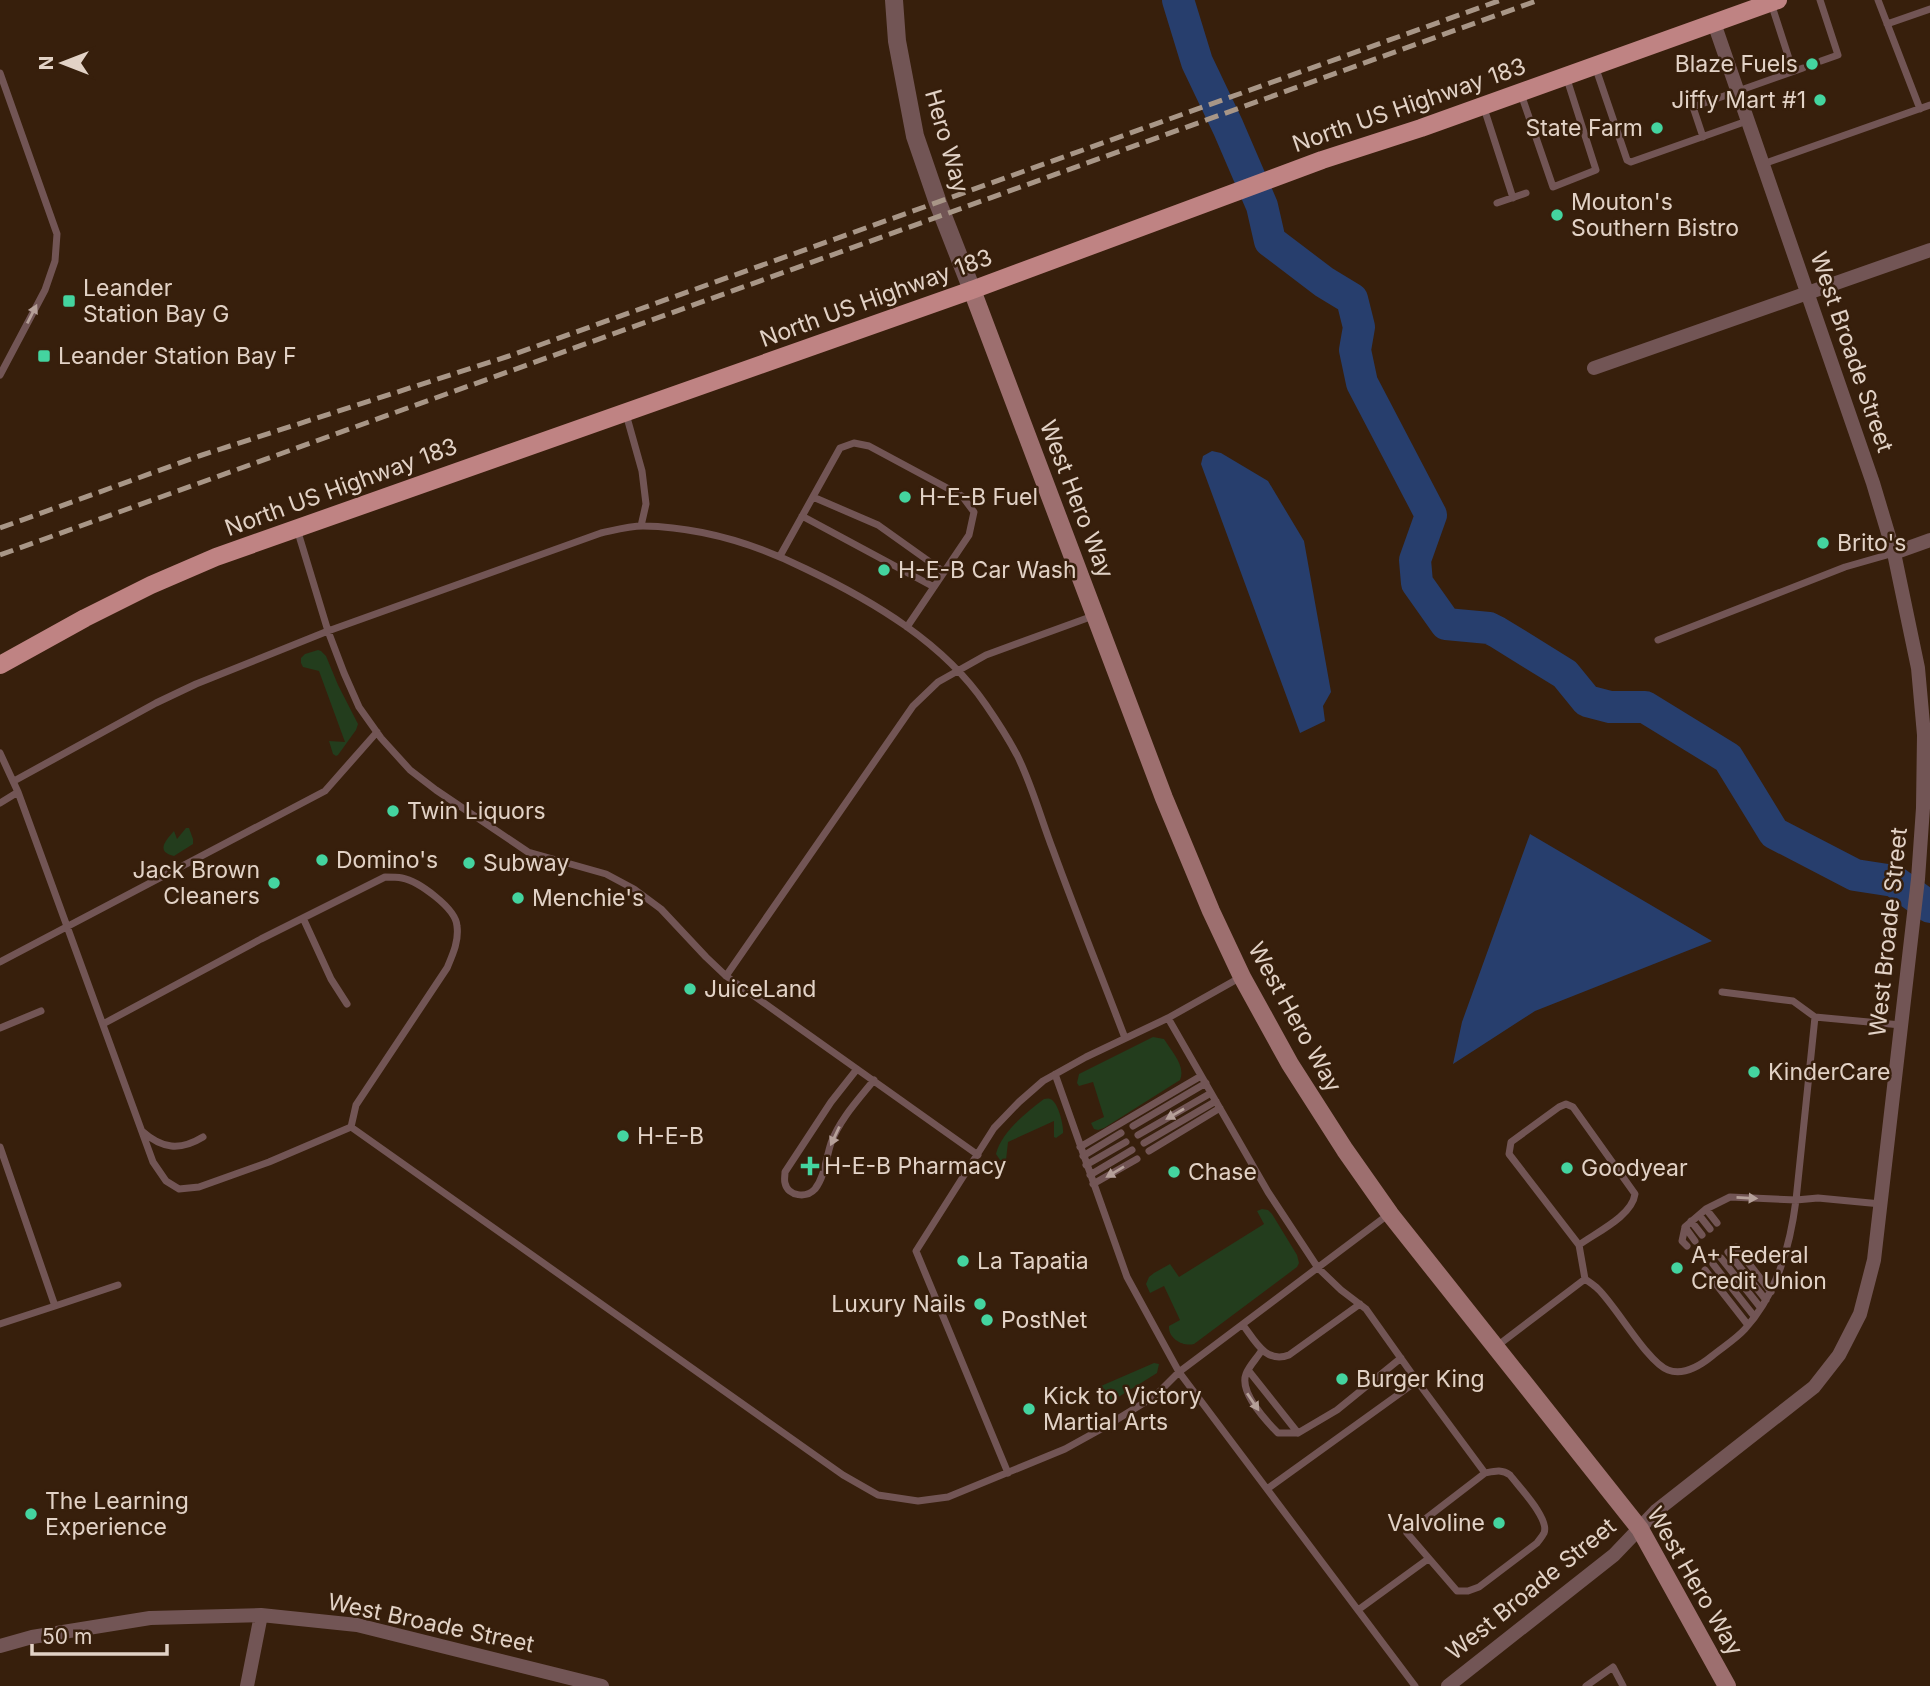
<svg xmlns="http://www.w3.org/2000/svg" width="1930" height="1686" font-family="Inter,sans-serif">
<style>
.green{fill:#233d1d}
.water{fill:#273e6d}
.lines{fill:none;stroke-linecap:round;stroke-linejoin:round}
.river{stroke:#273e6d;stroke-width:32}
.service{stroke:#725555;stroke-width:7}
.minor{stroke:#725555;stroke-width:14}
.tertiary{stroke:#725555;stroke-width:18}
.secondary{stroke:#9d6f6f;stroke-width:18}
.primary{stroke:#bf8383;stroke-width:18}
.rail{stroke:#a89687;stroke-width:5;stroke-dasharray:14 7;stroke-linecap:butt}
.oneway{fill:#b5a099}
.poi-dot{fill:#44d49f;stroke:#371f0c;stroke-width:2.5}
.labels{text-anchor:middle;stroke-width:5;stroke-linejoin:round;paint-order:stroke}
.poi-label{font-size:23px;fill:#e2d2c6;stroke:#371f0c;text-anchor:start}
.street-label{font-size:23px;fill:#e2d2c6;stroke:#371f0c}
</style>
<rect width="100%" height="100%" fill="#371f0c"/>
<path class="green" d="M318,650L321,651L326,656L338,685L358,724L356,730L338,755L336,756L333,754L329,741L345,742L319,671L303,667L301,663V658L305,654Z
M186,828H189L193,839V844L174,856C155,852 166,840 174,831L177,839Z
M1153,1037L1164,1039C1172,1052 1186,1066 1180,1080L1104,1128L1098,1130L1094,1129L1091,1123L1104,1117L1093,1082L1079,1086L1077,1083L1079,1074Z
M1044,1099C1046,1099 1048,1098 1050,1099C1058,1101 1064,1126 1063,1133L1056,1138L1054,1137V1121L1008,1142L1006,1160H1000L996,1154C1001,1132 1027,1112 1044,1099Z
M1262,1209L1268,1210L1272,1214L1297,1255L1299,1263L1297,1267L1194,1344C1183,1347 1168,1338 1169,1326L1180,1320L1164,1286L1150,1293L1146,1284L1149,1277L1154,1273L1170,1264L1179,1277L1264,1224L1257,1211Z
M1154,1363L1159,1364L1157,1373L1112,1401L1104,1399L1100,1390L1101,1386Z"/>
<path class="water" d="M1212,451L1221,453L1268,481L1304,541L1331,692L1323,706L1325,721L1300,733L1201,464L1203,456Z
M1530,834L1712,941L1535,1011L1453,1064L1462,1022Z"/>
<g class="lines">
<path class="river" d="M1178,0L1197,62L1228,127L1262,206L1270,241L1324,282L1352,299L1359,327L1355,350L1362,383L1431,515L1415,560L1417,583L1446,624L1489,628L1497,632L1565,674L1587,701L1610,707H1645L1728,758L1774,833L1855,875L1894,881L1930,907"/>
<path class="service" d="M1820,0L1838,55L1821,61
M1878,0L1920,109
M1771,3L1793,71
M1887,24L1930,9
M1595,66L1627,160L1631,162L1747,121
M0,73L57,234L55,261L45,290L0,375
M1521,94L1553,187L1596,170L1566,76
M1483,105L1513,198
M1703,137L1693,107L1803,68
M1763,164L1930,105
M1497,203L1526,193
M626,414L642,471L646,504L641,526
M813,497L878,525L944,572
M802,516L934,587
M297,529L328,631L344,673L359,707L381,738L410,770L436,790L528,852L606,874L634,889L661,909L706,957L726,976L978,1155
M780,556L840,448L854,443L869,446L962,496L974,512L969,535L907,627
M1658,640L1845,567L1894,553
M0,753L18,792L153,1162L166,1181L179,1189L199,1187L269,1162L351,1127L843,1475L878,1495L918,1501L948,1497L1065,1449L1103,1428L1155,1396L1179,1372L1415,1686
M14,781L156,703L196,684L328,631L601,533C615,530 629,526 643,526C699,527 756,544 806,569C873,601 944,643 986,705C997,721 1008,738 1017,755C1032,785 1041,819 1053,850C1076,913 1101,975 1125,1038
M0,803L18,792
M303,918L331,979L347,1004
M0,962L325,791L377,732
M726,976L913,706L938,682L986,655L1093,616
M1722,992L1793,1001L1815,1017L1901,1025
M1168,1018L1268,1192L1318,1268L1341,1290L1366,1309L1417,1381L1267,1489
M103,1024L261,939L385,877C390,877 397,877 402,878C418,881 456,908 457,926C459,941 453,954 447,968L356,1105L351,1127
M0,1028L41,1011
M857,1069L831,1102L785,1172C785,1176 784,1180 785,1183C788,1197 807,1198 815,1189C825,1176 826,1158 831,1143C840,1119 858,1100 874,1080
M1055,1074L1127,1277L1179,1372L1389,1214
M1133,1126L1206,1083
M142,1131C162,1149 180,1151 203,1137
M1138,1135L1211,1093
M1144,1143L1216,1101
M0,1147L55,1306L0,1324
M1080,1147L1201,1076
M1149,1151L1220,1108
M1083,1156L1121,1133
M1086,1165L1126,1142
M1090,1175L1132,1150
M1093,1184L1137,1159
M1706,1209L1717,1223
M1699,1215L1710,1229
M1691,1221L1702,1235
M1685,1227L1695,1241
M1579,1245C1597,1232 1632,1216 1635,1194L1573,1107L1566,1104L1559,1107L1511,1142L1509,1154L1579,1245L1585,1279
M1687,1246L1682,1241L1685,1227L1706,1209L1730,1197L1796,1200L1815,1017
M1736,1247L1771,1292
M1728,1252L1766,1300
M1721,1258L1760,1307
M1713,1264L1754,1316
M1705,1270L1748,1325
M55,1306L118,1285
M1243,1325C1255,1341 1266,1364 1289,1355L1360,1304
M1497,1346L1585,1279C1589,1282 1594,1285 1598,1289C1616,1306 1648,1363 1668,1370C1684,1376 1701,1365 1712,1356C1723,1347 1736,1339 1745,1329C1777,1293 1790,1247 1796,1200L1818,1198L1881,1204
M1262,1350C1257,1358 1249,1366 1246,1374C1239,1392 1266,1421 1278,1433H1298L1337,1410L1401,1358
M1248,1370L1298,1433
M1417,1381L1485,1473C1495,1471 1502,1469 1510,1475C1519,1487 1550,1519 1544,1533C1542,1537 1539,1540 1537,1543L1479,1587L1468,1591H1457L1407,1533L1485,1473
M1008,1473L916,1251L994,1128L1019,1102L1043,1081L1086,1057L1168,1018L1241,977
M1358,1610L1428,1559
M1586,1686L1613,1667L1623,1686"/>
<path class="minor" d="M1594,368L1930,250
M1894,553L1930,540
M0,1646L32,1637L150,1618L261,1615L357,1625L602,1686
M247,1686L261,1615
M1448,1686L1614,1555L1656,1511L1814,1387L1839,1355L1860,1314L1874,1260L1918,879L1923,808L1924,735L1918,668L1894,553L1873,483L1714,23"/>
<path class="tertiary" d="M894,0L897,41L915,136L938,203L972,290"/>
<path class="secondary" d="M972,290L1164,798L1211,911L1242,977L1290,1064L1345,1150L1390,1214L1640,1529L1727,1686"/>
<path class="primary" d="M0,665L85,618L151,585L216,557L972,290L1322,160L1421,128L1778,0"/>
<path class="rail" d="M0,528L199,456L509,356L1501,0
M0,555L1539,0"/>
</g>
<defs><path id="oneway-solid" d="M-6-.8H1V-3.2L6.5 0L1 3.2V.8H-6Z" transform="scale(1.75)"/></defs>
<g class="oneway">
<use href="#oneway-solid" transform="translate(32 314) rotate(-63)"/>
<use href="#oneway-solid" transform="translate(1175 1114) rotate(150)"/>
<use href="#oneway-solid" transform="translate(835 1136) rotate(115)"/>
<use href="#oneway-solid" transform="translate(1115 1172) rotate(149)"/>
<use href="#oneway-solid" transform="translate(1747 1198) rotate(3)"/>
<use href="#oneway-solid" transform="translate(1253 1402) rotate(56)"/>
</g>
<g class="poi-dot">
<circle cx="1812" cy="64" r="7"/>
<circle cx="1820" cy="100" r="7"/>
<circle cx="1657" cy="128" r="7"/>
<circle cx="1557" cy="215" r="7"/>
<rect x="62" y="294" width="14" height="14" rx="3.5"/>
<rect x="37" y="349" width="14" height="14" rx="3.5"/>
<circle cx="905" cy="497" r="7"/>
<circle cx="1823" cy="543" r="7"/>
<circle cx="884" cy="570" r="7"/>
<circle cx="393" cy="811" r="7"/>
<circle cx="322" cy="860" r="7"/>
<circle cx="469" cy="863" r="7"/>
<circle cx="274" cy="883" r="7"/>
<circle cx="518" cy="898" r="7"/>
<circle cx="690" cy="989" r="7"/>
<circle cx="1754" cy="1072" r="7"/>
<circle cx="623" cy="1136" r="7"/>
<path d="M806.5 1155.5h7v7h7v7h-7v7h-7v-7h-7v-7h7z"/>
<circle cx="1567" cy="1168" r="7"/>
<circle cx="1174" cy="1172" r="7"/>
<circle cx="963" cy="1261" r="7"/>
<circle cx="1677" cy="1268" r="7"/>
<circle cx="980" cy="1304" r="7"/>
<circle cx="987" cy="1320" r="7"/>
<circle cx="1342" cy="1379" r="7"/>
<circle cx="1029" cy="1409" r="7"/>
<circle cx="31" cy="1514" r="7"/>
<circle cx="1499" cy="1523" r="7"/>
</g>
<g class="labels">
<g class="poi-label">
<text x="1798" y="72" text-anchor="end">Blaze Fuels</text>
<text x="1806" y="108" text-anchor="end">Jiffy Mart #1</text>
<text x="1643" y="136" text-anchor="end">State Farm</text>
<text x="1571" y="210">Mouton's<tspan x="1571" dy="26">Southern Bistro</tspan></text>
<text x="83" y="296">Leander<tspan x="83" dy="26">Station Bay G</tspan></text>
<text x="58" y="364">Leander Station Bay F</text>
<text x="919" y="505">H-E-B Fuel</text>
<text x="1837" y="551">Brito's</text>
<text x="898" y="578">H-E-B Car Wash</text>
<text x="407" y="819">Twin Liquors</text>
<text x="336" y="868">Domino's</text>
<text x="483" y="871">Subway</text>
<text x="260" y="878" text-anchor="end">Jack Brown<tspan x="260" dy="26">Cleaners</tspan></text>
<text x="532" y="906">Menchie's</text>
<text x="704" y="997">JuiceLand</text>
<text x="1768" y="1080">KinderCare</text>
<text x="637" y="1144">H-E-B</text>
<text x="824" y="1174">H-E-B Pharmacy</text>
<text x="1581" y="1176">Goodyear</text>
<text x="1188" y="1180">Chase</text>
<text x="1691" y="1263">A+ Federal<tspan x="1691" dy="26">Credit Union</tspan></text>
<text x="977" y="1269">La Tapatia</text>
<text x="966" y="1312" text-anchor="end">Luxury Nails</text>
<text x="1001" y="1328">PostNet</text>
<text x="1356" y="1387">Burger King</text>
<text x="1043" y="1404">Kick to Victory<tspan x="1043" dy="26">Martial Arts</tspan></text>
<text x="45" y="1509">The Learning<tspan x="45" dy="26">Experience</tspan></text>
<text x="1485" y="1531" text-anchor="end">Valvoline</text>
</g>
<g class="street-label">
<text transform="translate(1409 105) rotate(-19)" y="8">North US Highway 183</text>
<text transform="translate(947 141) rotate(74)" y="8">Hero Way</text>
<text transform="translate(876 298) rotate(-20)" y="8">North US Highway 183</text>
<text transform="translate(1852 352) rotate(71)" y="8">West Broade Street</text>
<text transform="translate(341 487) rotate(-20)" y="8">North US Highway 183</text>
<text transform="translate(1077 499) rotate(69)" y="8">West Hero Way</text>
<text transform="translate(1888 932) rotate(-84)" y="8">West Broade Street</text>
<text transform="translate(1295 1017) rotate(61)" y="8">West Hero Way</text>
<text transform="translate(1695 1581) rotate(60)" y="8">West Hero Way</text>
<text transform="translate(1531 1589) rotate(-39)" y="8">West Broade Street</text>
<text transform="translate(431 1623) rotate(12)" y="8">West Broade Street</text>
</g>
</g>
<g transform="translate(63 63) rotate(270)" stroke="#371f0c" stroke-width="5" paint-order="stroke">
<path d="M0-5L12 26L0 18L-12 26Z" fill="#e2d2c6"/>
<text y="-10" font-size="19" font-weight="bold" text-anchor="middle" fill="#e2d2c6">N</text>
</g>
<path d="M32 1644v10h135v-10" fill="none" stroke="#e2d2c6" stroke-width="3.5"/>
<text x="42" y="1644" font-size="21" fill="#e2d2c6" stroke="#371f0c" stroke-width="5" paint-order="stroke">50 m</text>
</svg>
